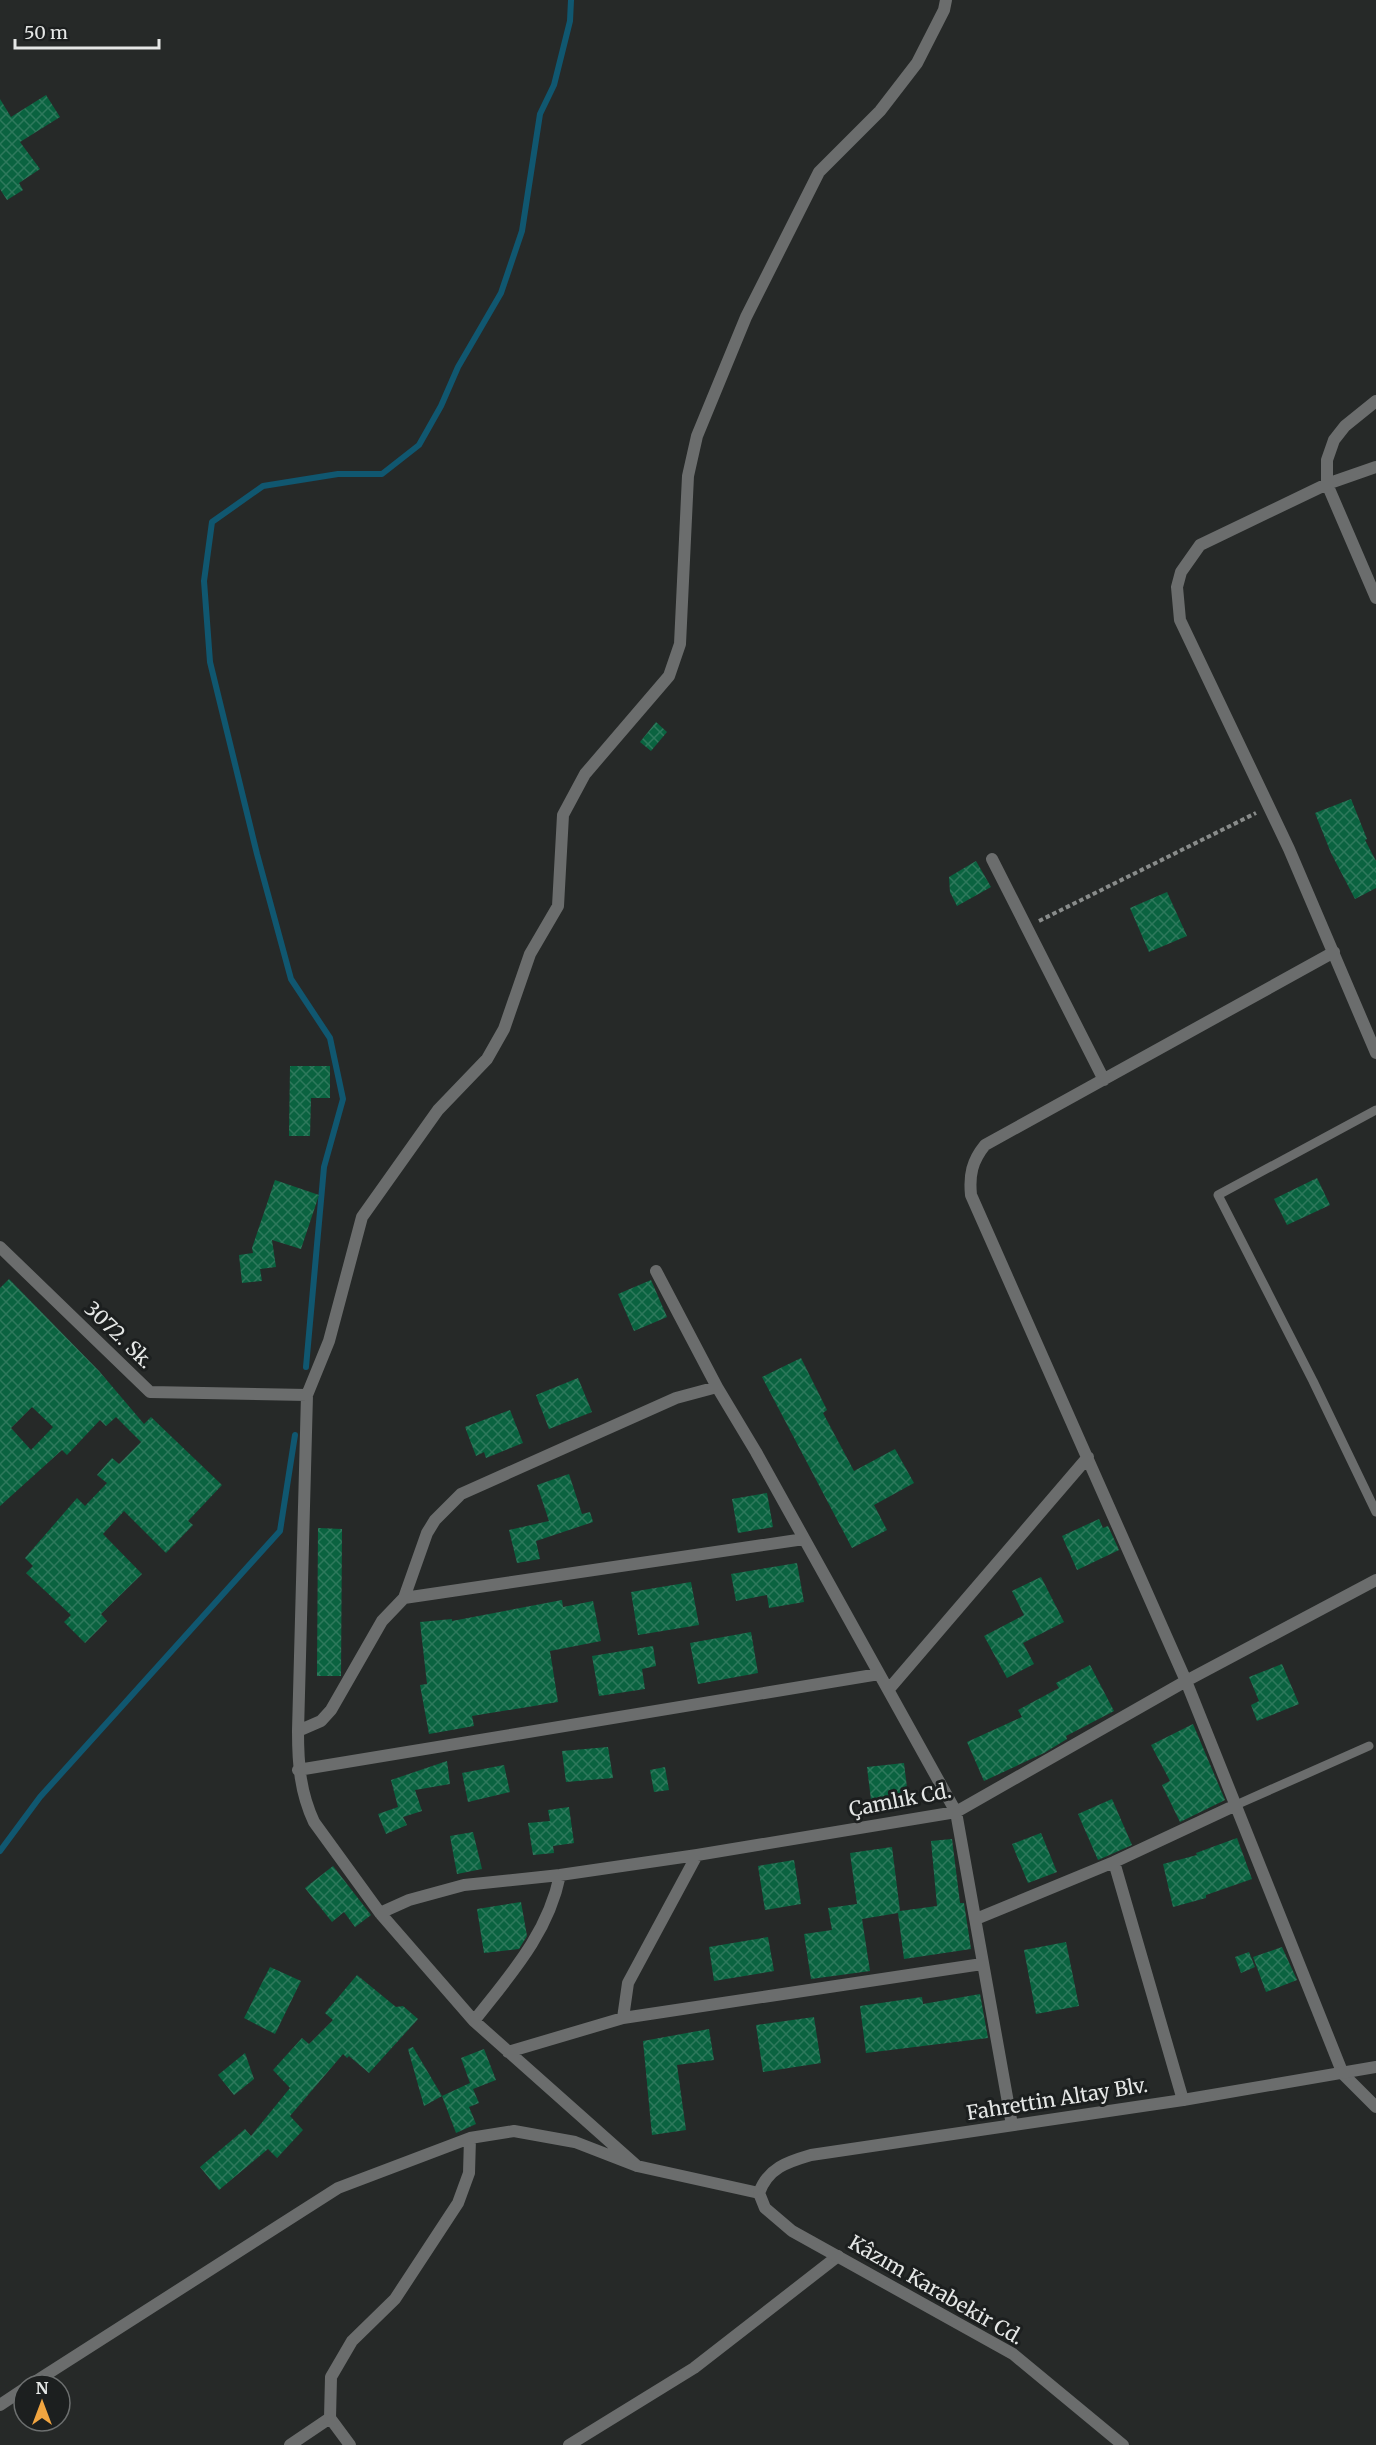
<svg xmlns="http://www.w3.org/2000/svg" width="1376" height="2445" font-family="Merriweather,serif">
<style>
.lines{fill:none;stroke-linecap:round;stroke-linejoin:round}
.stream{stroke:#105770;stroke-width:6}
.building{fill:url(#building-cross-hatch);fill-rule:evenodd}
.path{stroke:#898c8b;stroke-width:4;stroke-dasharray:4.5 3;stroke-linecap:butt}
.service{stroke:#6b6d6d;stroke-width:9}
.minor{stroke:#6b6d6d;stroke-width:12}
.tertiary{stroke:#6b6d6d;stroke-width:12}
.labels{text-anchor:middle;stroke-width:6;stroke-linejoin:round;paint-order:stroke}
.street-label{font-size:20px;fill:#e5e7e6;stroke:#1c1f1f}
</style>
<defs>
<pattern id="building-cross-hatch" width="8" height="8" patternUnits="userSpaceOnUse" patternTransform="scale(1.5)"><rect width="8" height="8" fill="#0a6340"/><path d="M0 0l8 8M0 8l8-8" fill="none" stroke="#2e795c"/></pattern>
</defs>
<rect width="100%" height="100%" fill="#262928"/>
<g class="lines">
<path class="stream" d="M306,1367L324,1167L343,1099L330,1038L291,979L257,854L210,662L204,581L212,522L263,486L338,474H382L419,445L441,406L458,367L501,293L522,231L540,114L554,85L570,21L571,0
M0,1851L40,1797L280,1531L295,1435"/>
</g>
<path class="building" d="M46,95L60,117L20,142L40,169L19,183L23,190L7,200L0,189V99L11,117Z
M656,722L667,732L651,751L640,742Z
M1351,799L1367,839L1365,840L1376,861V888L1355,899L1331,853L1315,813Z
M976,861L991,887L957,906L950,892L949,877Z
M1167,892L1187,936L1149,952L1130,908Z
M290,1066H330V1098H311L310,1136H289Z
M1317,1178L1330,1205L1287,1225L1274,1199Z
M275,1180L319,1195L301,1249L272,1240L276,1267L260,1269L262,1281L242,1283L239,1255L253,1253L252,1248Z
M9,1279L99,1371L144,1424L151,1417L222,1485L188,1521L193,1525L166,1553L124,1511L103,1534L142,1574L101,1614L107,1621L85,1643L64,1622L71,1615L26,1573L33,1566L25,1558L77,1498L85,1506L107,1483L97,1475L112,1458L119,1464L141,1442L116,1417L106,1426L100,1420L67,1455L62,1450L0,1506V1288ZM32,1407L53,1427L31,1450L11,1428Z
M651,1280L667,1317L634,1331L618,1294Z
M801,1358L827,1410L823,1413L854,1471L895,1449L914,1483L874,1505L887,1530L852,1548L762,1377Z
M578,1378L592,1412L549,1429L536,1395Z
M510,1410L523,1443L486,1458L484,1452L476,1456L465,1427Z
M569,1474L582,1514L590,1512L593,1522L536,1541L540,1559L517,1563L509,1530L549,1521L537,1485Z
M767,1493L773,1527L738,1533L732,1499Z
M1099,1519L1103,1528L1108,1526L1119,1550L1077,1570L1062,1536Z
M318,1528L342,1529L341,1676H317Z
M797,1563L804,1602L769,1608L767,1595L736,1601L731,1574Z
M1041,1577L1064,1622L1023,1643L1034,1664L1007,1678L984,1636L1024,1615L1012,1591Z
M691,1582L699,1625L638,1635L631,1592Z
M562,1600L563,1607L593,1601L601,1641L550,1651L558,1702L472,1716L474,1726L429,1734L420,1685L427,1684L420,1622L452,1619V1621Z
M751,1632L758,1673L698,1684L690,1643Z
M653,1646L656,1666L642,1669L645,1689L599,1696L592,1656Z
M1282,1664L1299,1704L1257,1721L1251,1705L1259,1701L1249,1677Z
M1090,1665L1114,1711L1066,1736L1067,1739L1044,1753L984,1781L967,1742L1022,1717L1018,1710L1059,1688L1056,1683Z
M1193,1724L1225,1800L1180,1822L1162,1785L1170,1781L1151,1745Z
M608,1747L613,1778L566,1782L562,1751Z
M447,1761L450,1784L415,1790L422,1811L403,1817L407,1825L386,1834L378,1814L398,1807L391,1780Z
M904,1763L909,1804L872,1808L867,1767Z
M504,1765L510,1792L468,1802L462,1773Z
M665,1767L669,1790L654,1792L650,1770Z
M1112,1799L1132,1845L1098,1860L1078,1814Z
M569,1807L574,1843L553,1846L554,1853L533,1855L528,1823L550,1821L548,1810Z
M473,1832L482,1869L457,1874L450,1836Z
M1041,1833L1057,1872L1028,1883L1012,1844Z
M1237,1838L1252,1879L1206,1895V1898L1173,1907L1163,1864L1197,1855L1196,1853Z
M952,1839L960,1903H964L971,1949L904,1959L898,1913L862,1919L870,1971L811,1979L804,1934L832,1930L828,1908L857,1904L850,1853L892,1847L900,1911L937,1906L931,1841Z
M794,1860L801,1904L765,1910L758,1866Z
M333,1866L371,1915L355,1927L344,1912L332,1922L305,1888Z
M521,1902L527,1936L519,1949L484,1953L477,1909Z
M768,1937L774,1971L714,1981L709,1947Z
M1066,1942L1079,2006L1036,2014L1024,1950Z
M1282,1947L1297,1980L1266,1992L1253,1957Z
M1249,1952L1255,1967L1241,1973L1235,1957Z
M270,1967L301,1981L275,2034L244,2018Z
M357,1975L396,2007L403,2006L418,2019L369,2073L349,2056L347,2058L343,2054L290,2116L303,2130L277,2158L268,2149L219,2190L200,2167L245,2129L251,2136L290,2088L273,2070L302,2038L309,2044L333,2020L325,2013Z
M980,1994L988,2038L866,2053L860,2006L922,1997L923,2004Z
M814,2017L821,2063L763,2072L756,2025Z
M709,2029L714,2060L677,2065L686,2130L652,2135L643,2041Z
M413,2047L442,2096L424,2106L408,2049Z
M484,2049L496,2080L473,2089L479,2103L469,2107L476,2124L456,2133L442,2096L470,2083L461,2058Z
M245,2053L254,2079L234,2095L218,2075Z"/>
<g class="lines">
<path class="path" d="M1039,921L1256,813"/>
<path class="service" d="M1376,1110L1218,1195L1313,1381L1376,1512
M1236,1805L1369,1746"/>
<path class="minor" d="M1376,401L1345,426L1334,440L1327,460V484L1376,598
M1376,467L1327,484L1200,545L1181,572L1177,587L1180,620L1289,849L1376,1053
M992,859L1104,1080
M1334,952L985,1145C972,1161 969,1175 971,1195L1186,1681L1343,2074L1376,2107
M0,1247L150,1392L307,1395
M656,1271L717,1387
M404,1598L804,1539
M889,1689L1088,1457
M298,1731L321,1721L331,1710L382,1621L404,1598L427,1533L435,1520L461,1494L676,1398L717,1387L756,1452L956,1812L1012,2125
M298,1770L879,1674
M1114,1862L1183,2100
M380,1913L409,1900L464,1885L560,1875L697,1855L956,1812L1186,1681L1376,1580
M976,1919L1114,1862L1236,1805
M623,2018L628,1983L697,1855
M474,2021C510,1975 548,1934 560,1875
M508,2052L623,2018L982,1964
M637,2166L474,2021L380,1913L314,1822C300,1792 298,1764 298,1731L307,1395L329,1341L362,1217L438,1110L487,1059L504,1029L530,954L558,906L563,815L585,774L669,676L680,644L688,476L697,436L746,317L819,172L880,111L917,63L944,10L946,0
M30,2385L338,2188L470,2138L514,2131L575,2142L637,2166L759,2193
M0,2405L24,2389
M290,2445L330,2418
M350,2445L330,2418L331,2377L352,2341L395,2299L458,2203L469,2173L470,2138
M569,2445L694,2368L838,2256"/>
<path class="tertiary" d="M1123,2445L1013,2354L792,2231L765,2208L759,2193C768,2168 787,2162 811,2155L1183,2100L1376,2067"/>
</g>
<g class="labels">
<g class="street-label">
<text transform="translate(119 1335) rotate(44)" y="7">3072. Sk.</text>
<text transform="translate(900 1800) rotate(-11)" y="7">Çamlık Cd.</text>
<text transform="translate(1057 2099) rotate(-9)" y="7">Fahrettin Altay Blv.</text>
<text transform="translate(936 2290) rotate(30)" y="7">Kâzım Karabekir Cd.</text>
</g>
</g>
<g transform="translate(42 2403)"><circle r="28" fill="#1c1f1f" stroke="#6c6f6f" stroke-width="1.5"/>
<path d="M0-4.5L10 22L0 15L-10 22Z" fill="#f1a540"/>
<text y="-9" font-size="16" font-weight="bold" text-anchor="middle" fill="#e5e7e6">N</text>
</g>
<path d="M15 39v9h144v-9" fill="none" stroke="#e5e7e6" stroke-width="3"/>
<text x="24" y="39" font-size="18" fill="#e5e7e6" stroke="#1c1f1f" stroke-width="4.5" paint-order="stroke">50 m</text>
</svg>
